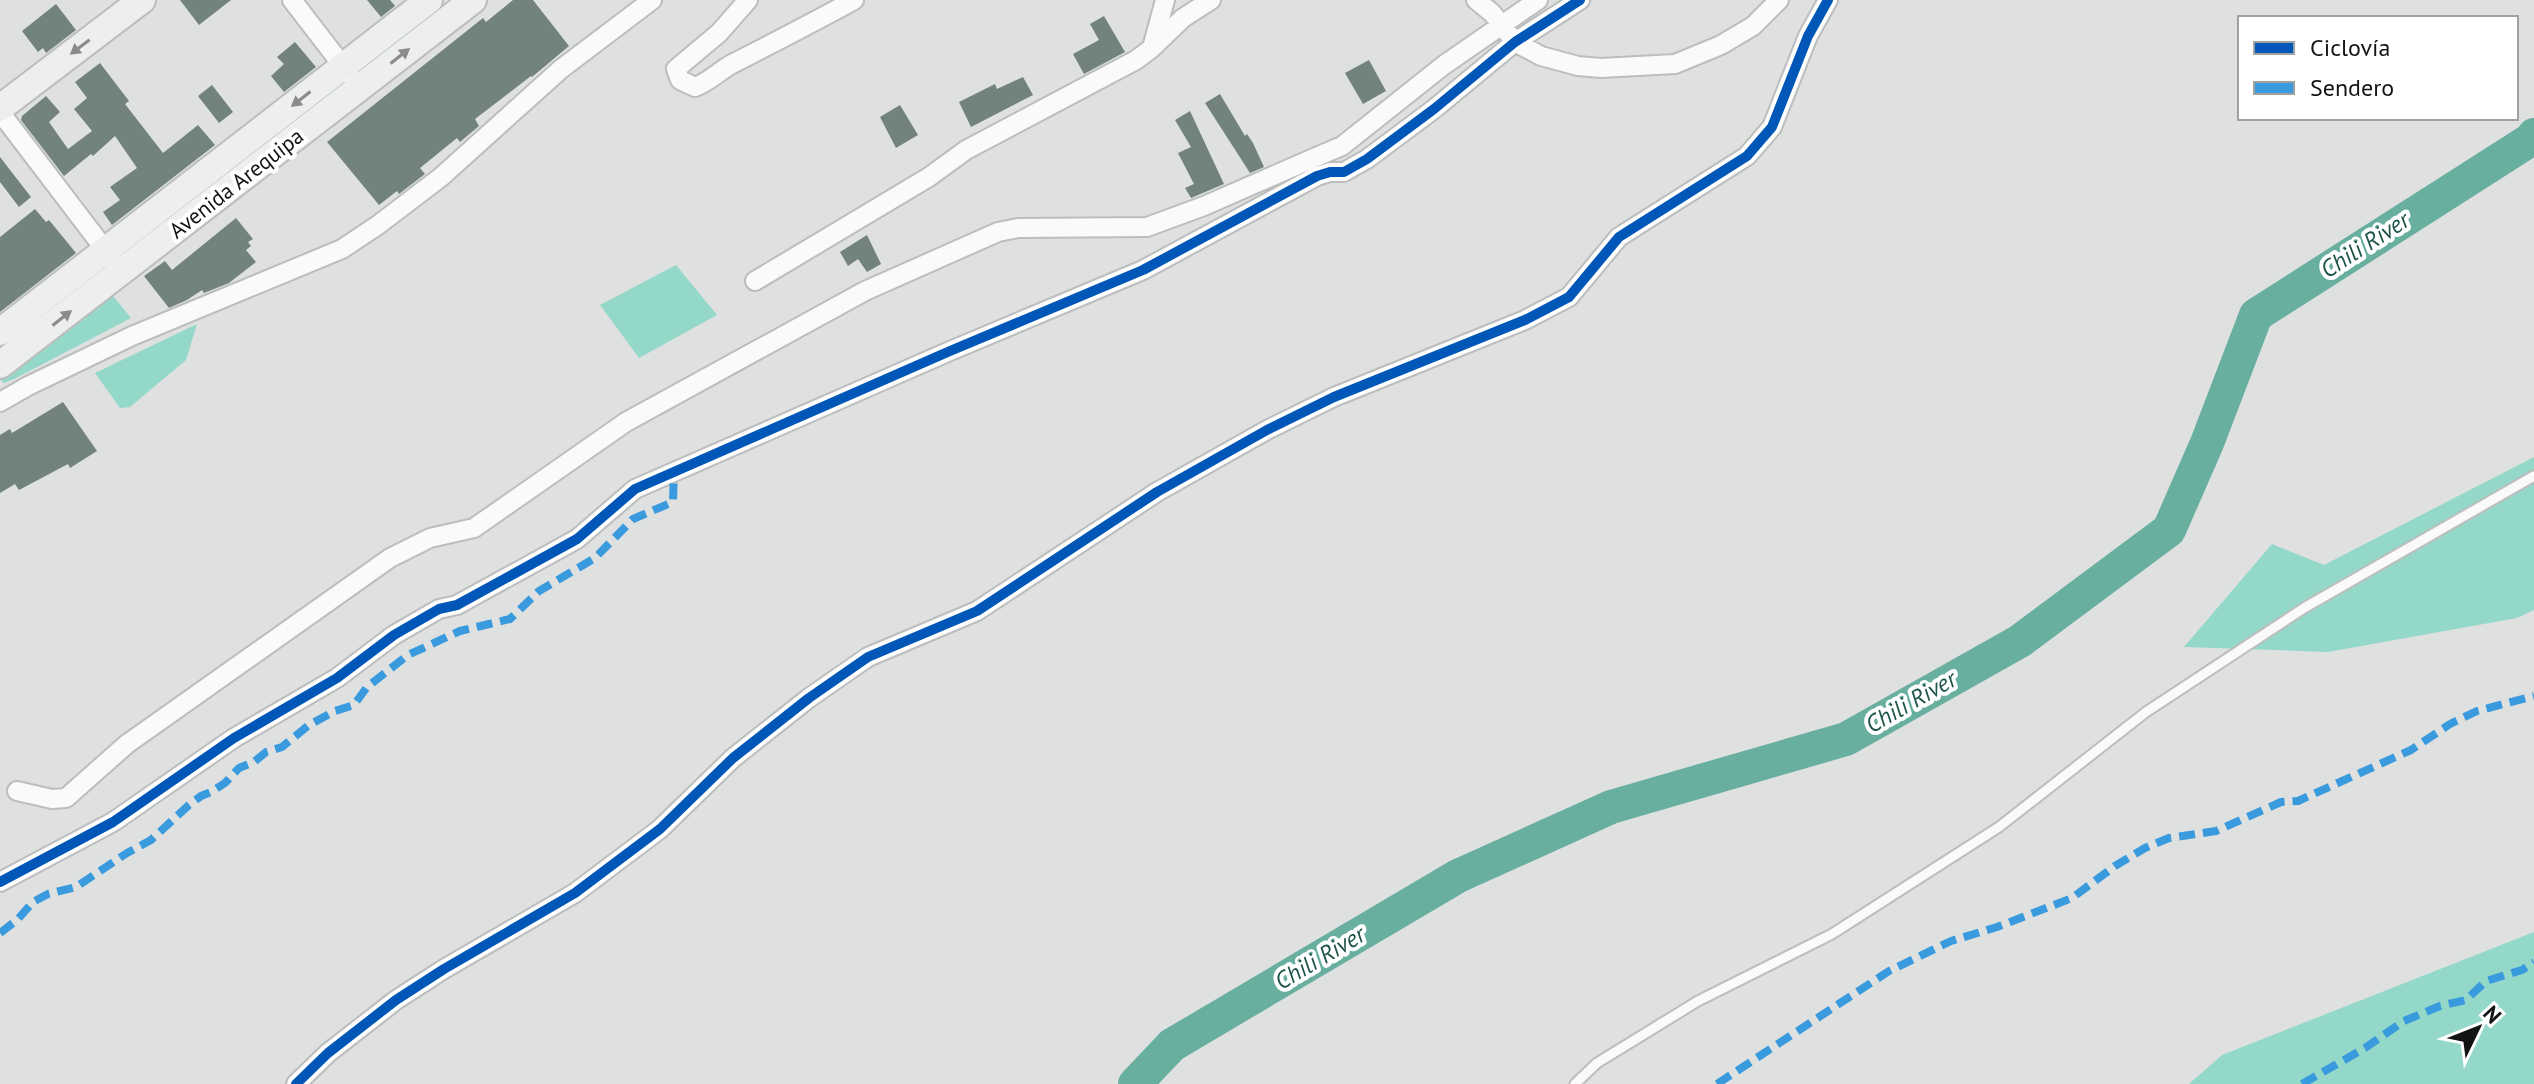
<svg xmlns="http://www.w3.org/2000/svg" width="2534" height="1084" font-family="'PT Sans',sans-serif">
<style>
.green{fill:#93d8c9}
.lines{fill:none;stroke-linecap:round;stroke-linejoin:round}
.river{stroke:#69afa0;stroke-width:34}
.building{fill:#72827f}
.service-casing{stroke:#bcbebd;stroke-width:13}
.minor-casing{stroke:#bcbebd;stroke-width:22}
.secondary-casing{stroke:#bcbebd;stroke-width:30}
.service{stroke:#fafafa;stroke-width:9}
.minor{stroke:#fafafa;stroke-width:18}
.secondary{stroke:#ecefee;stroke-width:26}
.quiet{stroke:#3a9ade;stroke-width:8;stroke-dasharray:16 8;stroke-linecap:butt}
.cycleway-casing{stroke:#fff;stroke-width:15}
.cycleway{stroke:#0057b8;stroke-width:10}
.oneway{fill:#8a8c8b}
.labels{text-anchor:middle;stroke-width:8;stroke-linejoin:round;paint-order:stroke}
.street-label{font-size:22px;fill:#121413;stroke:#fff}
.water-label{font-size:24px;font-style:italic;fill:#1e5449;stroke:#fff}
</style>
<rect width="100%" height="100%" fill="#dfe1e0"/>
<path class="green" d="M676,265L717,315L639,358L600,305Z
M113,296L131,318L16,378L4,383L0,379Z
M197,324L186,360L130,407L120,408L95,373Z
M2534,457V610L2517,618L2328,652L2184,647L2272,544L2324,565Z
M2534,932V1084H2189L2222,1055Z"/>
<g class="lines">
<path class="river" d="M1135,1084L1172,1045L1458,876L1611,807L1846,739L2020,641L2169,530L2207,443L2256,315L2530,140L2534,135"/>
</g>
<path class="building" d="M180,0H231L199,25Z
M367,0H390L395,6L381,17Z
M513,0H533L569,46L532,77L531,76L475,119L479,126L460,142L457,138L420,168L425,174L399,194L397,191L379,205L327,142L483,18L486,22Z
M56,4L76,30L46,53L43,48L38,52L22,31Z
M1104,16L1125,52L1084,74L1073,54L1099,40L1090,24Z
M295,42L316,67L284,92L271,76L284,64L277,57Z
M1369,60L1386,91L1363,104L1345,73Z
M100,63L129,101L125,104L163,153L198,125L215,145L112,225L103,212L120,200L110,187L137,168L115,136L93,156L91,154L64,176L21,120L22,116L46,96L60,112L49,122L68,149L92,131L74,109L87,98L75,82Z
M1023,77L1033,95L971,127L959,102L995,84L997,89Z
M212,85L233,112L219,123L198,96Z
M1220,94L1245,136L1247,134L1253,143L1264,167L1250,173L1205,103Z
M900,105L918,135L896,148L880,117Z
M1190,111L1224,184L1191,198L1185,188L1194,184L1178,153L1191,147L1175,120Z
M0,157L31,197L19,207L0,182Z
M35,209L46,222L49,220L76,253L0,312V237Z
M236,218L253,239L248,242L251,246L246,250L256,262L229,283L204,293L202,290L187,300L169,308L144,276L165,261L172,270Z
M867,235L881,264L867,272L858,259L848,266L840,252Z
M63,402L97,451L70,468L68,464L19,490L15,484L0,493V435L10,429L12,433Z"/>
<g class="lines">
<defs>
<path id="service" d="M1575,1084L1597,1063L1698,1001L1832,934L1999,827L2146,712L2304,608L2534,476"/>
<path id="minor" d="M292,0L349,74
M748,0L719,33L676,69L680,80L695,87C709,82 719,71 732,64C773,43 814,22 854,0
M1476,0L1492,13L1515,42L1541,56L1578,66L1601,68L1675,64L1721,45L1753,26L1779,0
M1154,46L1183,18L1211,0
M0,112L112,259
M755,281L929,177L966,150L1136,60L1152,48L1165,0
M0,402L28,386L132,336L342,249L378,225L441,177L561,69L652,0
M17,791L52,799L66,798L127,744L390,558L430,538L474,528L626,422L865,291L998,232L1018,228L1147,227L1204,206L1323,154L1342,146L1444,65L1538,0
M0,882L113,822L234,738L337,678L394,635L439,609L457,605L577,539L635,489L950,351L1143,270L1317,176L1330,172H1344L1367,159L1434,109L1515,42L1580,0
M296,1084L328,1053L396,1000L444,969L575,893L660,829L733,758L809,698L868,657L977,611L1157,492L1267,430L1334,397L1525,320L1569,297L1619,237L1747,156L1772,127L1808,36L1828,0"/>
<path id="secondary" d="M0,108L142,0
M0,332L429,0
M0,365L473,0"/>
</defs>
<use href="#service" class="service-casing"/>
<use href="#minor" class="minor-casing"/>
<use href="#secondary" class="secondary-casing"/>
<use href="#service" class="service"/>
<use href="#minor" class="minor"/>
<use href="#secondary" class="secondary"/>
<path class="quiet" d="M0,933L17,920L33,902L48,894L76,887L127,853L151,840L189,805L201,796L211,792L225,783L239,768L254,762L266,752L282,747L309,725L335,711L354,705L367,687L408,655L460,631L510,619L539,591L595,558L633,519L673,502L674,471
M1717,1084L1889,971L1951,941L1997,927L2072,898L2115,866L2145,848L2169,838L2216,831L2281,802L2298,801L2411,750L2450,724L2477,711L2534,696
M2302,1084L2365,1048L2404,1021L2440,1006L2466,1000L2486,981L2522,970L2534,962"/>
<defs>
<path id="cycleway" d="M0,882L113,822L234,738L337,678L394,635L439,609L457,605L577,539L635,489L950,351L1143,270L1317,176L1330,172H1344L1367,159L1434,109L1515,42L1580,0
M296,1084L328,1053L396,1000L444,969L575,893L660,829L733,758L809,698L868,657L977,611L1157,492L1267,430L1334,397L1525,320L1569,297L1619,237L1747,156L1772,127L1808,36L1828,0"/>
</defs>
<use href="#cycleway" class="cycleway-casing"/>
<use href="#cycleway" class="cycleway"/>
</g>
<defs><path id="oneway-solid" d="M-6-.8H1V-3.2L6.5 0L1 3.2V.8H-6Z" transform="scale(2)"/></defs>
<g class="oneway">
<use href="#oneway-solid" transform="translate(80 47) rotate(143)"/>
<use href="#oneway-solid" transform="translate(400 56) rotate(-38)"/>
<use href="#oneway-solid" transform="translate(301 99) rotate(142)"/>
<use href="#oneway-solid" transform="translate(62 318) rotate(-38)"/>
</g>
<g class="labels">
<g class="street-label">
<text transform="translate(236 183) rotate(-38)" y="8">Avenida Arequipa</text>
</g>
<g class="water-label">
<text transform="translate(2365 245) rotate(-33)" y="8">Chili River</text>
<text transform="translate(1911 702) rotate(-30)" y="8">Chili River</text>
<text transform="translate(1320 958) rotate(-31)" y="8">Chili River</text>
</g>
</g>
<rect x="2238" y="16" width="280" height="104" fill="#ffffff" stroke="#a0a1a1" stroke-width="2"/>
<rect x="2254" y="42" width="40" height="12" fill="#0057b8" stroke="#a0a1a1" stroke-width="2"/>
<text x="2310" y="56" font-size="24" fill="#121413">Ciclovía</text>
<rect x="2254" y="82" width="40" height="12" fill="#3a9ade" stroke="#a0a1a1" stroke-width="2"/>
<text x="2310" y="96" font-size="24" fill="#121413">Sendero</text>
<g transform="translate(2478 1028) rotate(47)" stroke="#ffffff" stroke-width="6" paint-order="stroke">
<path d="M0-6L14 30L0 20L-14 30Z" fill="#121413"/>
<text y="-12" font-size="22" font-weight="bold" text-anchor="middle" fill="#121413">N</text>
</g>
</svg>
